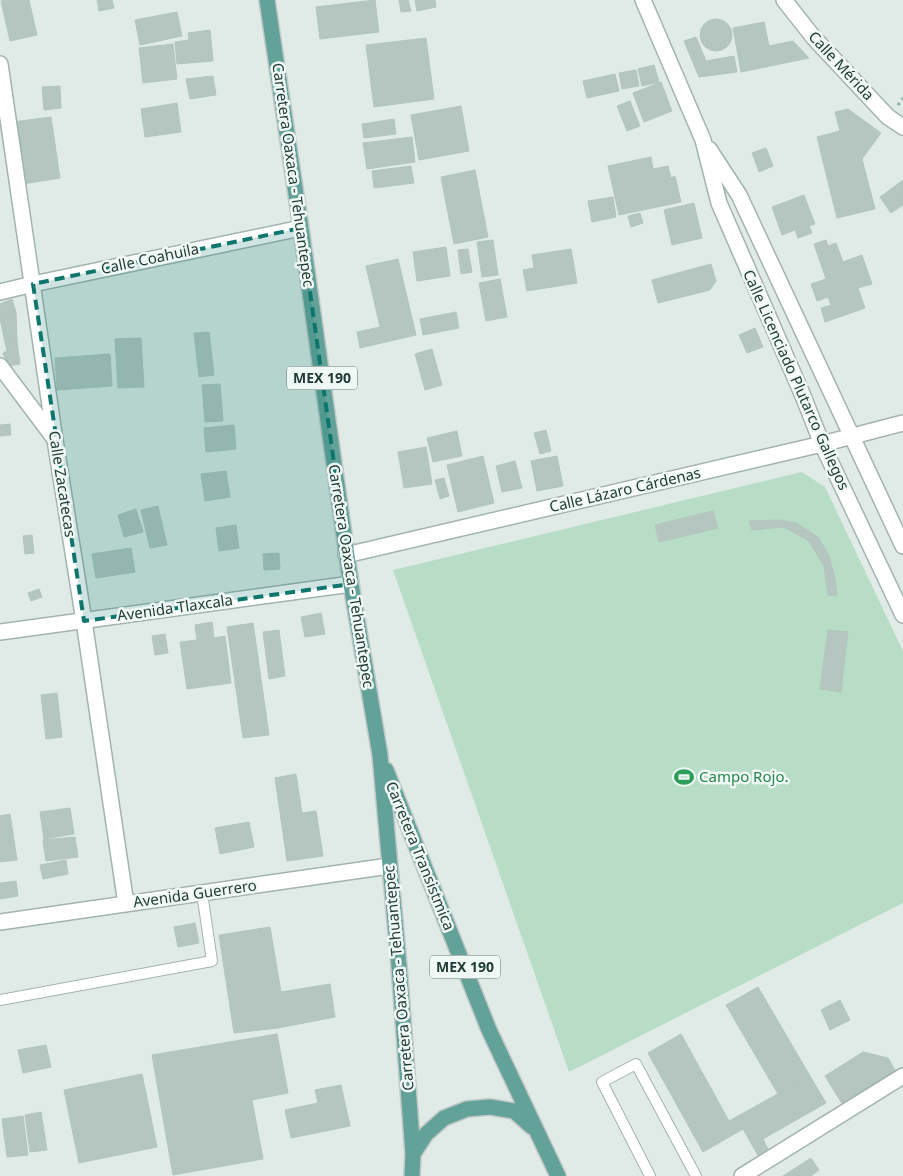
<svg xmlns="http://www.w3.org/2000/svg" width="903" height="1176" font-family="'Noto Sans',sans-serif">
<style>
.green{fill:#b8ddc6}
.building{fill:#b5c6c1;stroke:#b2c5bf}
.lines{fill:none;stroke-linecap:round;stroke-linejoin:round}
.service-casing{stroke:#a3b3af;stroke-width:12}
.minor-casing{stroke:#a3b3af;stroke-width:18}
.primary-casing{stroke:#c1c8c7;stroke-width:18}
.path{stroke:#7fb0a6;stroke-width:3;stroke-dasharray:2.5 4;stroke-linecap:butt}
.service{stroke:#fff;stroke-width:10}
.minor{stroke:#fff;stroke-width:15}
.primary{stroke:#63a299;stroke-width:15}
.marked{fill:#0f766e;fill-opacity:0.2;stroke:#0f766e;stroke-width:4;stroke-dasharray:10 6;stroke-linejoin:round}
.labels{text-anchor:middle;stroke-width:5;stroke-linejoin:round;paint-order:stroke}
.shield{fill:#f0f8f5;stroke:#5e7470;stroke-width:1}
.shield-label{font-size:14px;font-weight:bold;fill:#203c37}
.street-label{font-size:15px;fill:#203c37;stroke:#f0f8f5}
.leisure-label{font-size:15px;fill:#27864d;stroke:#f0f8f5;text-anchor:start}
</style>
<rect width="100%" height="100%" fill="#e0ebe7"/>
<path class="green" d="M802,472L825,487L903,651V903L569,1072L393,570Z"/>
<path class="building" d="M6,0H29L37,35L10,41L1,1Z
M97,0H112L114,8L99,11Z
M375,0L379,32L320,39L316,7Z
M399,0H408L411,11L401,12Z
M415,0H435L436,7L417,11Z
M177,12L182,36L140,45L135,20Z
M700 35a16 16 0 1 1 32 0a16 16 0 1 1-32 0Z
M764,22L769,46L793,41L809,58L741,72L733,28Z
M210,30L213,61L177,64L175,42L189,40L188,33Z
M696,37L706,61L734,56L737,72L699,77L684,41Z
M426,38L434,99L374,107L366,45Z
M173,44L177,79L143,83L139,48Z
M654,65L659,82L642,86L638,69Z
M636,70L639,86L622,89L619,73Z
M615,74L619,91L587,98L583,81Z
M213,76L216,95L190,99L186,79Z
M661,82L672,111L644,122L633,93Z
M60,86L61,108L44,110L42,87Z
M630,101L640,126L627,131L617,106Z
M177,103L181,132L145,137L141,109Z
M461,106L469,151L419,160L411,115Z
M848,109L881,133L862,159L875,209L837,218L817,137L840,131L835,112Z
M51,117L60,178L23,184L13,122Z
M394,119L396,134L364,138L362,124Z
M412,137L415,162L367,169L363,143Z
M766,148L773,166L759,172L752,153Z
M651,157L653,169L668,166L671,178L675,176L681,202L619,215L608,166Z
M411,166L414,183L374,188L372,171Z
M475,170L488,237L454,244L441,177Z
M903,180V205L891,213L880,197Z
M804,195L815,224L809,226L812,233L798,238L795,230L782,235L772,207Z
M613,197L616,217L592,222L588,201Z
M694,203L702,238L672,245L664,210Z
M640,213L643,223L631,227L628,216Z
M493,240L498,275L482,277L477,242Z
M826,240L828,246L836,243L843,262L862,255L872,284L858,288L865,308L825,322L821,308L831,305L828,297L817,301L811,284L826,279L814,244Z
M446,247L450,276L417,281L413,252Z
M468,249L472,272L461,274L458,250Z
M571,249L577,283L527,291L523,270L534,268L532,255Z
M398,259L416,335L360,348L357,332L380,327L366,266Z
M711,264L716,281L710,290L658,303L652,280Z
M500,279L507,317L486,321L479,283Z
M12,299L16,312L0,318V304Z
M16,312L17,341L5,343L0,318Z
M456,312L459,328L423,335L420,319Z
M755,328L763,347L747,353L739,335Z
M209,332L214,375L199,377L194,333Z
M141,338L144,387L118,388L115,339Z
M17,341L20,364L8,366L3,353L7,351L5,343Z
M432,349L442,385L425,390L415,354Z
M110,354L112,386L57,390L55,358Z
M220,384L223,421L205,422L202,385Z
M10,424L11,435L0,436V425Z
M234,425L236,449L206,452L204,428Z
M546,430L551,451L540,454L534,433Z
M457,431L462,456L433,462L427,438Z
M426,447L432,484L404,488L398,452Z
M483,456L494,503L458,512L447,465Z
M557,456L563,486L537,491L531,461Z
M515,461L522,488L502,492L496,466Z
M226,471L230,497L205,501L201,474Z
M444,478L449,496L440,499L435,480Z
M158,506L167,545L150,548L141,510Z
M136,509L143,532L124,537L118,515Z
M713,511L718,528L659,542L655,525Z
M779,520L796,523L818,537L829,556L835,578L837,596L828,595L824,566L809,541L784,527L752,530L749,521Z
M236,525L239,548L219,551L216,528Z
M32,535L34,553L25,554L23,536Z
M131,548L135,572L96,578L92,554Z
M279,553L280,569L264,570L263,554Z
M39,589L42,597L31,601L28,593Z
M321,613L325,634L305,637L301,617Z
M212,622L214,638L225,636L231,683L187,689L180,642L197,640L195,625Z
M253,623L269,735L243,738L227,627Z
M279,630L285,676L269,679L263,632Z
M828,630L848,632L841,692L820,689Z
M165,634L168,653L155,655L152,636Z
M57,693L62,737L46,739L41,695Z
M296,774L302,813L316,811L323,856L287,861L275,778Z
M70,808L74,834L44,839L40,812Z
M10,814L17,860L0,862V816Z
M249,822L254,847L220,854L215,828Z
M75,837L78,857L46,861L43,840Z
M66,860L68,874L43,879L40,865Z
M16,881L18,896L0,899V883Z
M195,923L199,943L178,947L174,927Z
M270,927L281,992L330,984L335,1017L278,1028L234,1033L219,935Z
M758,987L810,1076L778,1094L726,1005Z
M840,1000L850,1020L830,1030L821,1010Z
M277,1034L288,1093L252,1100L263,1159L173,1175L152,1055Z
M681,1034L729,1121L810,1076L826,1103L763,1139L770,1153L760,1159L743,1129L703,1152L648,1053Z
M46,1045L51,1067L23,1073L18,1050Z
M863,1052L888,1058L899,1077L846,1110L825,1076Z
M142,1074L157,1147L79,1163L64,1090Z
M341,1085L350,1126L291,1138L285,1110L318,1103L315,1090Z
M41,1112L47,1150L30,1152L25,1115Z
M23,1116L28,1155L7,1157L2,1119Z
M811,1158L819,1170L811,1176H783Z"/>
<g class="lines">
<defs>
<path id="service" d="M0,1000L212,961L202,893
M650,1176L602,1082L636,1064L696,1176"/>
<path id="minor" d="M643,0L703,140L719,203L803,396L822,444L903,615
M784,0L814,38L888,117L903,127
M0,64L55,440L84,621L126,904
M709,149L739,195L903,546
M0,292L33,284L301,228
M0,366L54,438
M346,555L822,444L903,423
M0,632L351,584
M0,922L389,866
M742,1176L903,1076"/>
<path id="primary" d="M267,0L301,228L351,584L380,755L399,966L413,1154L412,1176
M386,770L489,1030L558,1176
M413,1154L426,1134L444,1118L467,1109L490,1107L514,1111L532,1127"/>
</defs>
<use href="#service" class="service-casing"/>
<use href="#minor" class="minor-casing"/>
<use href="#primary" class="primary-casing"/>
<path class="path" d="M898,105L903,98"/>
<use href="#service" class="service"/>
<use href="#minor" class="minor"/>
<use href="#primary" class="primary"/>
</g>
<path class="marked" d="M301,228L351,584L84,621L33,284Z"/>
<defs>
<symbol id="stadium-bare" viewBox="-9 -9 18 18"><path d="M0-5a6.5 5 0 1 0 0 10a6.5 5 0 1 0 0-10ZM-3.5-1.8h7v3.6h-7Z" fill="#2e9e5b" stroke="#f0f8f5" stroke-width="2.5" paint-order="stroke"/></symbol>
</defs>
<g fill-rule="evenodd">
<use href="#stadium-bare" x="670" y="763" width="28" height="28"/>
</g>
<g class="labels">
<g class="shield">
<rect x="287" y="366.5" width="70" height="23" rx="4"/>
<rect x="430" y="955.5" width="70" height="23" rx="4"/>
</g>
<g class="shield-label">
<text x="322" y="383">MEX 190</text>
<text x="465" y="972">MEX 190</text>
</g>
<g class="street-label">
<text transform="translate(841 66) rotate(47)" y="5">Calle Mérida</text>
<text transform="translate(293 175) rotate(82)" y="5">Carretera Oaxaca - Tehuantepec</text>
<text transform="translate(150 259) rotate(-12)" y="5">Calle Coahuila</text>
<text transform="translate(796 380) rotate(66)" y="5">Calle Licenciado Plutarco Gallegos</text>
<text transform="translate(62 484) rotate(81)" y="5">Calle Zacatecas</text>
<text transform="translate(625 490) rotate(-13)" y="5">Calle Lázaro Cárdenas</text>
<text transform="translate(351 576) rotate(81)" y="5">Carretera Oaxaca - Tehuantepec</text>
<text transform="translate(175 608) rotate(-8)" y="5">Avenida Tlaxcala</text>
<text transform="translate(420 856) rotate(68)" y="5">Carretera Transistmica</text>
<text transform="translate(195 894) rotate(-8)" y="5">Avenida Guerrero</text>
<text transform="translate(399 978) rotate(-95)" y="5">Carretera Oaxaca - Tehuantepec</text>
</g>
<g class="leisure-label">
<text x="699" y="782">Campo Rojo.</text>
</g>
</g>
</svg>
